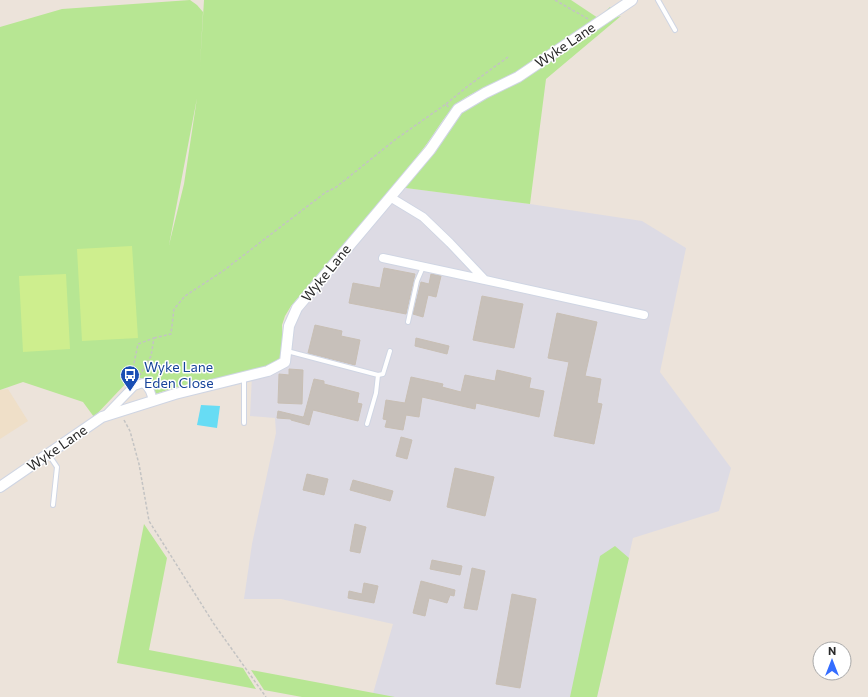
<svg xmlns="http://www.w3.org/2000/svg" width="868" height="697" font-family="Commissioner,sans-serif">
<style>
.industrial{fill:#dddbe4}
.education{fill:#efdfc8}
.green{fill:#b7e693;fill-rule:evenodd}
.pitch{fill:#ceee8e}
.water{fill:#67dcf4}
.building{fill:#c7c0ba;stroke:#c8bfb4}
.lines{fill:none;stroke-linecap:round;stroke-linejoin:round}
.service-casing{stroke:#cfd5e3;stroke-width:6}
.minor-casing{stroke:#cfd5e3;stroke-width:10}
.tertiary-casing{stroke:#cfd5e3;stroke-width:12}
.path{stroke:#c3c3c3;stroke-width:1.5;stroke-dasharray:3 2;stroke-linecap:butt}
.service{stroke:#fff;stroke-width:4}
.minor{stroke:#fff;stroke-width:8}
.tertiary{stroke:#fff;stroke-width:10}
.labels{text-anchor:middle;stroke-width:3;stroke-linejoin:round;paint-order:stroke}
.street-label{font-size:14px;fill:#292929;stroke:#fff}
.transit-label{font-size:14px;fill:#164399;stroke:#fff;text-anchor:start}
</style>
<rect width="100%" height="100%" fill="#ece3da"/>
<path class="industrial" d="M398,187L530,204L642,221L686,248L660,372L731,468L719,511L633,538L597,697H372L393,624L281,599H244L252,544L276,433L275,418L250,416L252,375L285,362L289,326Z"/>
<path class="education" d="M8,389L28,421L0,439V390Z"/>
<path class="green" d="M190,0L197,5L203,12L200,66L204,0H571L598,18L610,7L612,9L622,0H626L598,23L621,16L546,79L530,204L398,187L458,109L484,88C444,105 444,124 419,154C378,205 334,255 291,306L285,316L282,325L283,344L281,357L270,366L177,387L155,394C153,382 143,376 131,378L94,417L83,402L23,382L0,390V27L62,9ZM197,98L184,184L169,245Z
M144,524L167,558L149,650L243,668L256,689L117,663Z
M615,546L629,558L597,697H570L600,556Z
M251,670L395,697H302L264,690Z"/>
<path class="pitch" d="M132,246L138,338L82,341L77,249Z
M66,274L70,349L23,352L19,276Z"/>
<path class="water" d="M201,405L220,406L217,428L197,425Z"/>
<path class="building" d="M384,268L415,274L406,314L349,303L353,283L380,288Z
M431,274L441,276L436,297L428,295L423,317L413,314L421,282L429,284Z
M482,296L523,304L514,348L473,340Z
M557,313L597,322L585,376L601,379L597,403L602,404L594,444L554,436L569,362L548,358Z
M315,325L342,331L341,336L360,340L355,365L308,353Z
M416,338L449,346L447,354L415,346Z
M289,369L303,370L302,404L278,403L279,374L289,375Z
M497,370L531,378L529,388L544,391L539,417L476,403L475,409L422,397L419,417L406,415L403,430L385,427L387,420L383,419L386,400L405,403L411,377L443,384L442,387L461,392L465,375L495,381Z
M314,379L324,381V384L359,393L357,403L362,404L358,421L313,410L309,425L291,420V419L277,418L278,411L303,417L304,416Z
M401,437L412,440L407,459L396,456Z
M455,468L494,477L485,516L447,507Z
M307,474L328,479L324,495L303,490Z
M353,480L393,491L390,501L350,490Z
M355,524L366,527L360,553L350,551Z
M432,560L462,566L460,575L430,569Z
M472,568L485,571L477,610L464,608Z
M421,581L455,590L454,596L450,595L447,603L429,598L425,616L413,613Z
M364,583L378,586L374,603L348,598L349,591L362,594Z
M512,594L536,599L520,688L496,684Z"/>
<g class="lines">
<defs>
<path id="service" d="M658,0L675,30
M408,322L417,281L423,267
M287,351L378,375L383,374L390,351
M244,423V377
M367,424L376,393L378,375
M49,455L57,467L53,505"/>
<path id="minor" d="M390,197L423,217L450,243L485,280L644,315
M383,258L485,280
M105,416L134,386L143,383C150,388 151,393 153,401"/>
<path id="tertiary" d="M0,487L102,417L175,394L268,371L285,362L289,326L297,308L430,150L458,109L485,93L518,77L632,0"/>
</defs>
<use href="#service" class="service-casing"/>
<use href="#minor" class="minor-casing"/>
<use href="#tertiary" class="tertiary-casing"/>
<path class="path" d="M555,0L588,19
M446,104L468,86L508,57
M154,338L171,334L174,309L185,296L223,271L326,192L335,188L396,139L446,104L449,108
M131,378L138,344L154,338L151,356L140,375
M124,420L130,431L139,464L149,521L214,624L266,697"/>
<use href="#service" class="service"/>
<use href="#minor" class="minor"/>
<use href="#tertiary" class="tertiary"/>
</g>
<defs>
<symbol id="bus-pin" viewBox="-11 -11 22 30"><path d="M0 17L-7.5 6A9.5 9.5 0 1 1 7.5 6Z" fill="#1a4fb4" stroke="#fff"/><path d="M-5-6H5V4H4V6H2V4H-2V6H-4V4H-5ZM-3.5-4V0h7V-4ZM-3.5 1.2v1.5H-2V1.2ZM2 1.2v1.5H3.5V1.2Z" fill="#fff"/></symbol>
</defs>
<g fill-rule="evenodd">
<use href="#bus-pin" x="119" y="364" width="22" height="30"/>
</g>
<g class="labels">
<g class="street-label">
<text transform="translate(565 45) rotate(-34)" y="5">Wyke Lane</text>
<text transform="translate(326 273) rotate(-51)" y="5">Wyke Lane</text>
<text transform="translate(57 448) rotate(-35)" y="5">Wyke Lane</text>
</g>
<g class="transit-label">
<text x="144" y="372">Wyke Lane<tspan x="144" dy="16">Eden Close</tspan></text>
</g>
</g>
<g transform="translate(832 661)"><circle r="19" fill="#ffffff" stroke="#a9a9a9"/>
<path d="M0-3L7 15L0 10L-7 15Z" fill="#346dff"/>
<text y="-6" font-size="11" font-weight="bold" text-anchor="middle" fill="#292929">N</text>
</g>
</svg>
